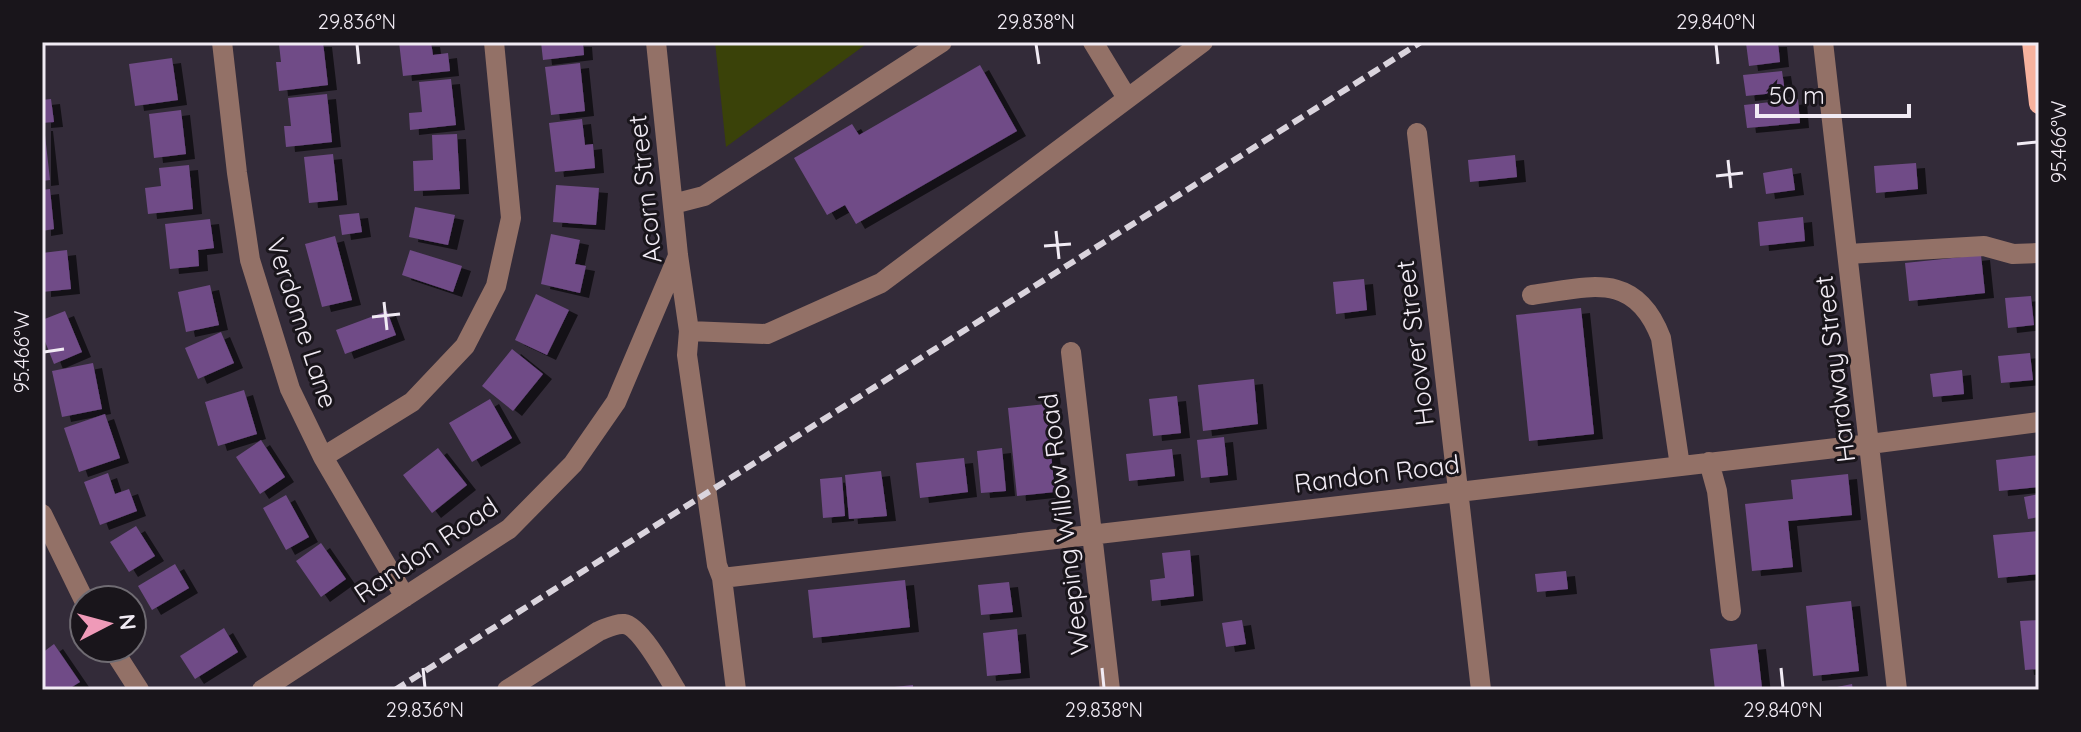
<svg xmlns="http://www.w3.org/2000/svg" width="2081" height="732" font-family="Quicksand,sans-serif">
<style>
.green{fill:#3a4209}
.building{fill:#704b87;filter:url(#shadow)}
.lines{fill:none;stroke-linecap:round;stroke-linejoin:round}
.minor{stroke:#937167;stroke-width:20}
.major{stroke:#f7b29e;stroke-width:20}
.rail{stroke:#dad4dd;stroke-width:6;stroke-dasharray:12 6;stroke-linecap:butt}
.ticks{fill:none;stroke:#f1ebf4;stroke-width:3}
.labels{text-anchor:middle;stroke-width:6;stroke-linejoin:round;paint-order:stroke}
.street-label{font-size:26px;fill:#f1ebf4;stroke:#19151b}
.neatline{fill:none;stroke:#f1ebf4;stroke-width:3}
.ticks-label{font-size:20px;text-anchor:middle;fill:#f1ebf4}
</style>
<defs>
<filter id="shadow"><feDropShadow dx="9" dy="5" stdDeviation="0" flood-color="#0009"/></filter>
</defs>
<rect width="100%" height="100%" fill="#332b39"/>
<path class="green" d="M715,42H869L726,147Z"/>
<path class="building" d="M296,42H323L328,85L279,91L276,62H281L279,44Z
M399,42H431L433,55L448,53L450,71L403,76Z
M541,42H583L584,55L543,60Z
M1757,42H1778L1780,62L1749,66L1746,43Z
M172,58L178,100L135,106L129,64Z
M580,63L585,111L551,115L545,67Z
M980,65L1017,131L856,224L845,205L827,215L794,158L852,124L859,135Z
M1782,71L1785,92L1746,96L1743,75Z
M451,79L456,125L410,130L409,113L422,112L419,82Z
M327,94L332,142L286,147L284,126H291L288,98Z
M51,99L54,122L42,123V100Z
M1798,99L1800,123L1747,128L1744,105Z
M181,110L186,154L154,158L149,114Z
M582,119L585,145L593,144L595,168L555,172L549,123Z
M42,126H44L50,180L42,181Z
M457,134L460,189L414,191L413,161L433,160L432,135Z
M333,154L338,200L309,203L304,157Z
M1515,155L1517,177L1470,182L1468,160Z
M1916,163L1918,189L1876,193L1874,166Z
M189,165L193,209L148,214L145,188L161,186L159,168Z
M1792,168L1795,190L1766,194L1763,173Z
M556,185L599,188L596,225L553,222Z
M50,189L54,229L42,231V190Z
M415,207L455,215L448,245L409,237Z
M359,213L362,232L342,235L339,215Z
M1803,217L1805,241L1760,246L1758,222Z
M210,219L214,248L198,250L199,266L170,269L165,224Z
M551,234L580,240L575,264L586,266L580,293L541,284Z
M335,236L352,300L322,307L305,244Z
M67,250L71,289L42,292V253Z
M410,250L462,266L453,292L402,275Z
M1981,255L1985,293L1909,301L1905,263Z
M1364,279L1367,310L1336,314L1333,282Z
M210,285L219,325L186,332L178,292Z
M536,294L569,310L547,355L515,340Z
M2031,296L2034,325L2008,328L2005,298Z
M1581,308L1594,434L1529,441L1516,315Z
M65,311L82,352L54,364L42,334V320Z
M387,311L396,335L345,354L336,330Z
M221,332L234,363L198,379L185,348Z
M512,349L543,374L513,411L482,386Z
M2030,353L2033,380L2001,383L1998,356Z
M93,363L102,409L62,417L52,371Z
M1962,370L1964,394L1933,397L1930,374Z
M1254,379L1258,424L1203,431L1198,385Z
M244,390L257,434L218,446L205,402Z
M1177,396L1181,433L1153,436L1149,399Z
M490,399L512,438L472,462L449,423Z
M1046,404L1055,492L1017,496L1008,408Z
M105,414L120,458L79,472L64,428Z
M1224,437L1228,475L1201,478L1197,440Z
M261,440L285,477L260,494L236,457Z
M438,448L467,485L432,513L403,475Z
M1002,448L1006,491L981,493L977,451Z
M1172,449L1175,476L1129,481L1126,454Z
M2039,455V487L1999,491L1996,460Z
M964,458L968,492L920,498L916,463Z
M881,471L887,516L849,519L845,475Z
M108,473L115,494L129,489L137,511L100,525L84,482Z
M1848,474L1852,515L1788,521L1793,567L1752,571L1745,504L1793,499L1791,480Z
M842,477L845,516L823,518L820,479Z
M2039,494V517L2028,519L2024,497Z
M286,495L309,537L286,550L263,508Z
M136,526L155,556L129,572L110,542Z
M2039,531V574L1998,578L1993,535Z
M321,543L346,579L321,597L296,561Z
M1190,550L1194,596L1152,601L1150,580L1165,578L1162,553Z
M175,564L189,588L152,610L138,586Z
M1566,571L1568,589L1537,592L1535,574Z
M905,580L910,627L813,638L808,590Z
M1009,582L1013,612L981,615L978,585Z
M1851,601L1859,671L1813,676L1806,606Z
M1242,620L1246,644L1226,647L1222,623Z
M2039,620V669L2025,670L2020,621Z
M224,628L238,652L195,679L180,656Z
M1017,629L1021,673L987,676L983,633Z
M54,644L80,682L67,690H42V653Z
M1757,644L1762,688L1715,690L1710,649Z
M1852,684L1853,690H1827V689Z
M913,685V690H885V688Z"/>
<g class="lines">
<path class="minor" d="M222,42L237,173L250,260L290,389L323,457L405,597
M656,42L678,255L689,331L687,355L717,565L722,578L736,690
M1093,42L1127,98
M1823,42L1897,690
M1417,133L1481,690
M673,204L704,196L942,42
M1848,254L1984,246L2013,254L2039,253
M1532,295C1590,287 1635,270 1661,338L1680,466
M689,331L767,334L881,283L1203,42
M1071,352L1110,690
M323,457L412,402L465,346L496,286L511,218L494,42
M1709,462L1717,491L1731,611
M42,514L84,600
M722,578L1870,444L2039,422
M112,648L139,690
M262,690L509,529L573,464L616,402L678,256
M507,690L599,631C607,628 616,623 624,624C640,626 667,675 676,690"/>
<path class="major" d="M2032,42L2039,104"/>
<path class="rail" d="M395,690L1421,42"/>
</g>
<path class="ticks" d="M357,44L359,64M1036,44L1039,64M1716,44L1718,64M2017,144L2037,142M1728,160L1731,188M1716,176L1743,173M1056,231L1059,259M1044,246L1071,244M384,302L387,330M372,317L400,314M44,352L64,349M423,668L425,688M1102,668L1104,688M1781,668L1783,688"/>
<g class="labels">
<g class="street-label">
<text transform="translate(645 189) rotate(-96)" y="9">Acorn Street</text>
<text transform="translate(302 323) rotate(72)" y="9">Verdome Lane</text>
<text transform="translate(1415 343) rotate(-97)" y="9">Hoover Street</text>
<text transform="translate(1835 369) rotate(-97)" y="9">Hardway Street</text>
<text transform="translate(1377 474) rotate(-7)" y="9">Randon Road</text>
<text transform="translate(1064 524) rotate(-97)" y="9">Weeping Willow Road</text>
<text transform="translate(426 550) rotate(-34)" y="9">Randon Road</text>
</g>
</g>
<rect width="2081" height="732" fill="none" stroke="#19151b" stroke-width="88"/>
<g transform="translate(108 624) rotate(84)"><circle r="38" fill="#19151b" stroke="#6f6b72" stroke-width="2"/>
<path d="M0-6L14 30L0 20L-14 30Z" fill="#ef9ab8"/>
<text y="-12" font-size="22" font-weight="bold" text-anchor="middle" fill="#f1ebf4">N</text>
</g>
<path d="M1757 104v12h152v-12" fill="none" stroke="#f1ebf4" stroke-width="4"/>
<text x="1769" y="104" font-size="24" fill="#f1ebf4" stroke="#19151b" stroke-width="6" paint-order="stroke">50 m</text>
<rect x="44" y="44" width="1993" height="644" class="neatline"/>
<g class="ticks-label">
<text x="357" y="29">29.836°N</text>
<text x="1036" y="29">29.838°N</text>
<text x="1716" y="29">29.840°N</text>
<text transform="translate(2059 142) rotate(-90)" y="7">95.466°W</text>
<text transform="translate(22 352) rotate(-90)" y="7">95.466°W</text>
<text x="425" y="717">29.836°N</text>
<text x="1104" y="717">29.838°N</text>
<text x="1783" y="717">29.840°N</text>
</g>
</svg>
